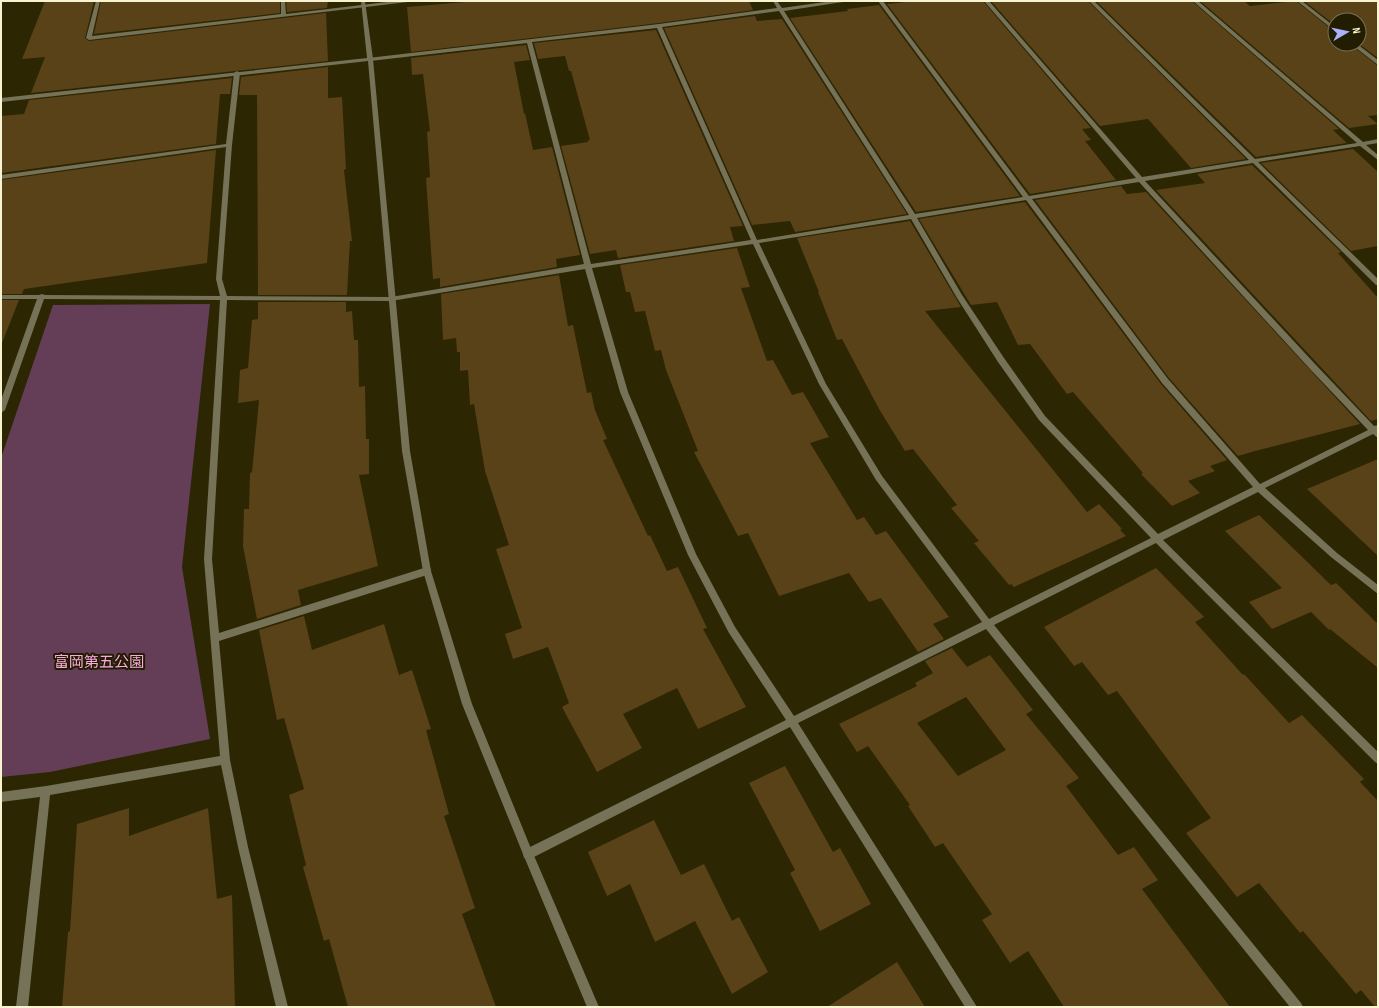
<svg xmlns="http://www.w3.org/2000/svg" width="1379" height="1008" font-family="'Sofia Sans Condensed','Noto Sans JP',sans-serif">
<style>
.green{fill:#633e56}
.building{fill:#594217;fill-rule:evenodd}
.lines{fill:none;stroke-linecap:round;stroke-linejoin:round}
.minor{fill:#767258;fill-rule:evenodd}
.tertiary{fill:#767258;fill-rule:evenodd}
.labels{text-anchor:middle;stroke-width:4;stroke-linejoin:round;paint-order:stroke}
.park-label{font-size:15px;fill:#faaadf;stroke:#221c00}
</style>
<rect width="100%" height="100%" fill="#2c2603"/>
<path class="green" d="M210,304L182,567L210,739L50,772L1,777V458L53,305Z"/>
<path class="building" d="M45,1H94L85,38L89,41L326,13L328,61L31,93L45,57L22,59Z
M101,1H280V13L94,34Z
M286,1H328L327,8L287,12Z
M477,1H749L753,10L659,23L411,52L407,7Z
M916,1H983L1091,128L1082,129L1091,140L1085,141L1116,180L1030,194L887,4Z
M991,1H1088L1246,159L1191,168L1148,119L1100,126Z
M1096,1H1192L1339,129L1333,130L1347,143L1256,157Z
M1200,1H1244L1250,6L1296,1L1335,32V44H1350L1378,66V115L1368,116L1378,124L1349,128Z
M1304,1H1378V58L1359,44V20H1335V25Z
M879,5L1020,196L916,212L790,18L848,11L847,9Z
M755,16L757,21L782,19L907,214L795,232L790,221L752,225L664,28Z
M656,30L743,226L730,227L734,241L618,258L616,250L590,254L561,146L588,142V140H590L571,71H569L565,56L538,59L534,43Z
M526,45L530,60L514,62L524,114L525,113L533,150L552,147L580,255L556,259L557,267L440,287V278L433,279L426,178L430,177L427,132L430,131L423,74L412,75L411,58Z
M328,67V98L342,97L346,169L344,170L352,241H350L347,295H258L257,95H239L241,77Z
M232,78L230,94H220L216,144L1,173V116L24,114L29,100Z
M1353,149L1378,172V246L1351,251L1261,163Z
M216,150L207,263L24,289L22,294H1V180Z
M1252,165L1341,252L1338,253L1378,298V419L1371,421L1156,190L1205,183L1197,174Z
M1121,186L1127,194L1146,192L1360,424L1255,451L1238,456L1169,378L1035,200Z
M1025,202L1161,384L1227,460L1210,466L1215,471L1188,481L1200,493L1172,506L1141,474L1143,473L1073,392L1067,394L1030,344L1018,345L997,302L971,305L919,219Z
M910,221L961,307L925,311L1087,512L1099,504L1122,529L1120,530L1126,536L1014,587L1011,584L1009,585L974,543L979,541L951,508L957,505L913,449L905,451L879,409L842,339L837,340L818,292H819L797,238Z
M737,248L750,287L741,288L767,361L773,360L792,395L803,392L829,437L810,443L857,520L864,517L876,535L886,531L949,617L933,624L944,639L918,652L881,598L869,602L849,573L779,596L748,533L738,536L694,452L698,451L666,370L661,350L655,351L645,311L635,312L630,292H626L620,265Z
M559,275L568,326L573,325L587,393L591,392L595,410L607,439L603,440L648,536L650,535L667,571L678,567L707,628L703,629L746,707L698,729L677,688L623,714L642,748L597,772L562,707L569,703L548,647L513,659L505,634L522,628L496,549L509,545L485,471L474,404L470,405L468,370L460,371V352H457L456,338L443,340L441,294Z
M1,300H19L2,343H1Z
M258,302H346V312L352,311L354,340H358L359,387L365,386L366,439H369V474L359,475L378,566L298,590L301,605L257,619L243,546L244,509H249L250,473L252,472L259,400L238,403L240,370L248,368L252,320L258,319Z
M1378,459V556L1307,489Z
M1259,515L1331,585L1336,583L1378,624V668L1330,629L1329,630L1311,612L1272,629L1249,602L1282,588L1225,531Z
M1156,568L1204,617L1195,622L1243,675L1244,674L1289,723L1302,715L1364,779L1360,782L1378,801V1007H1375L1361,990L1356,994L1303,931L1300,933L1259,883L1237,897L1186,833L1211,818L1117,691L1108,695L1082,662L1074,666L1044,627Z
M304,616L312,650L384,624L399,675L412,670L431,729L426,730L449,814L444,816L475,908L462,914L496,1007H348L329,939L324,941L303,867L306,865L289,795L304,789L284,718L277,720L259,630Z
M952,648L967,667L990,655L1033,710L1026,714L1079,778L1066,786L1118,855L1134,847L1158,880L1142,889L1230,1007H1064L1028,951L1010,963L982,920L992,914L943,843L935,847L908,806L910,805L868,746L857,752L839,724L917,686L915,683L933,673L925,661ZM966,697L1006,750L958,776L917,723Z
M785,766L833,852L840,848L871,904L820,931L790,873L795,870L749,783Z
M129,808V836L208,808L217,899L232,895L235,1007H62L68,932L70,931L77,824Z
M654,820L681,875L704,864L732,921L739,917L768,972L732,994L695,921L655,942L630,884L607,896L588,852Z
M897,962L925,1007H827Z"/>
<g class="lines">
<path class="minor" d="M96,1H100L92,36L281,14V1H285L286,14L395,1H410L408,2L89,40L86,38Z
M773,1H777L782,8L832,1H845L843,2L784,11L915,214L1023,197L878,1H883L1029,196L1136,178L984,1H989L1142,177L1249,160L1089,1H1094L1255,159L1357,143L1193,1H1198L1363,142L1378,139V143L1366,145L1378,155V160L1360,146L1258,162L1378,279V285H1376L1253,163L1145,181L1316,365L1374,426L1378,425V438L1373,434L1265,488L1337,553L1378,585V594L1331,557L1258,492L1163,540L1378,752V764L1375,762L1156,543L994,625L1301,1003L1303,1007H1290L986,629L798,723L977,1007H965L790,727L532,858L528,859L524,858L523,854L524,850L786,720L729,633L688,555L620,392L585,269L391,301L227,300L212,559L219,633L427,567L430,568L431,571L430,574L427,575L219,641L230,760L248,847L288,1007H276L238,847L221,765L50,795L28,1007H16L40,797L1,802V792L46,786L220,756L204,559L220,300L44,299L5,410L1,413V400L37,299H1V295H39L42,294L45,295L220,296L216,279L226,147L1,179V175L226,144L234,73L237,71L240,73L232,145L222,279L227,296L391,297L584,264L527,43L370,61L368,60V58L659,24L777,8ZM779,11L909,215L757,240L662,27ZM657,28L751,240L591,264L532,42ZM1139,182L1310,369L1368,430L1260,484L1168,379L1032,199ZM1026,200L1162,383L1253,487L1158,534L1045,416L1004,358L962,295L917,218ZM911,219L957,298L998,362L1039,420L1151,538L989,619L882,476L826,384L759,243ZM753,244L819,384L876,480L982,622L794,716L735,627L696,554L628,392L592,268Z
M1297,1H1302L1335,27V31Z
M1351,44H1357L1378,60V65Z"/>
<path class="tertiary" d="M361,1H365L373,59L410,451L431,571L472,704L532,851L599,1007H587L523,854L462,704L423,571L402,451L368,61L1,102V98L367,58Z"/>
</g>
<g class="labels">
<g class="park-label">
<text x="99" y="667">富岡第五公園</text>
</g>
</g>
<rect width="1379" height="1008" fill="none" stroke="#f8f3d1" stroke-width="4"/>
<g transform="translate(1347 32) rotate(81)"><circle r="19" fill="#221c00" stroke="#787254"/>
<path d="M0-3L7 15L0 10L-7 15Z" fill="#aab0fb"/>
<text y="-6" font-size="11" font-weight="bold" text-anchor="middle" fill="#f8f3d1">N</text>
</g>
</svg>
